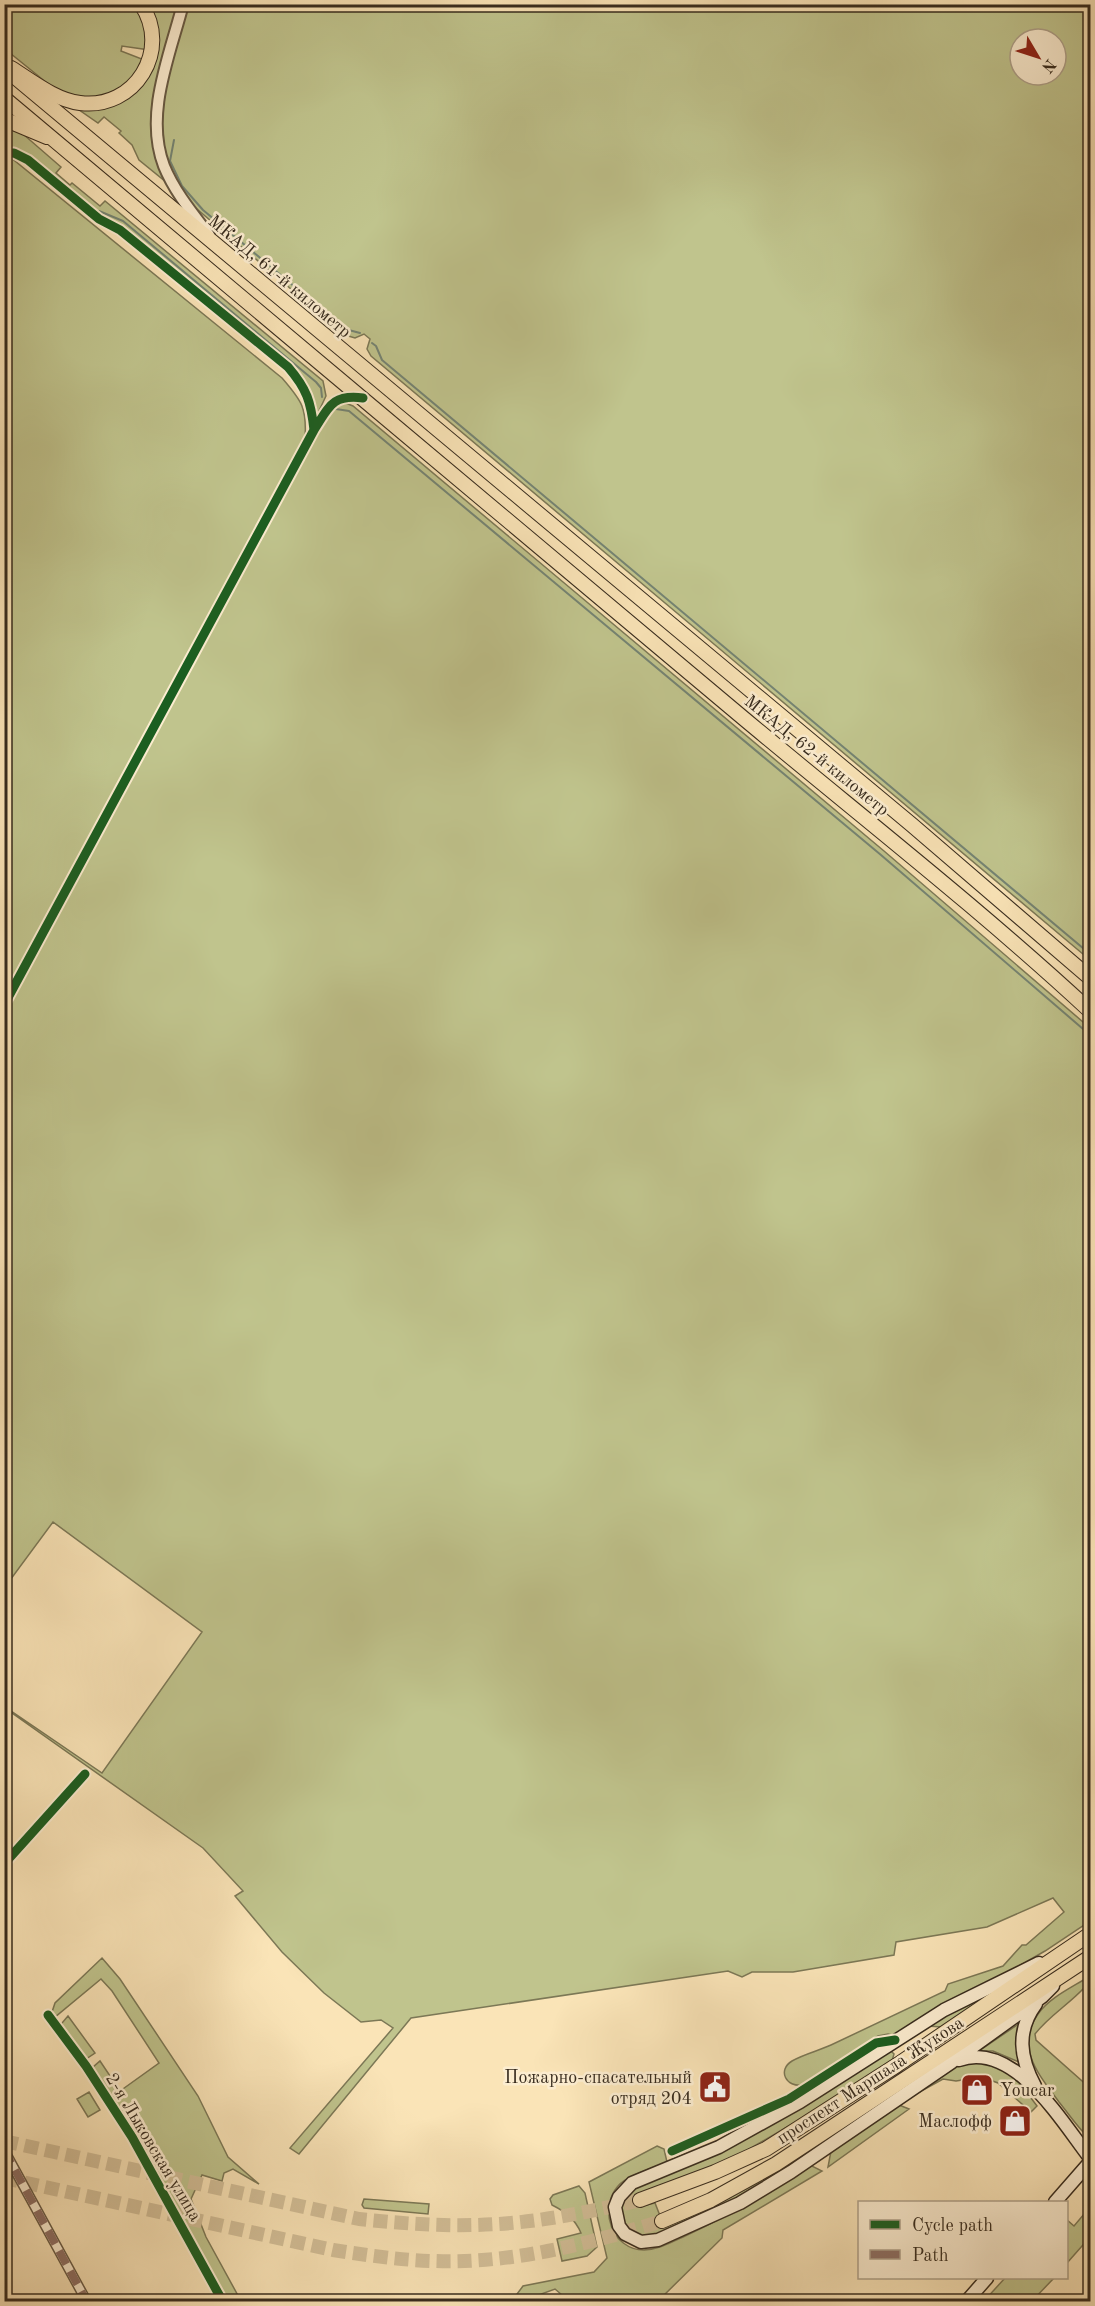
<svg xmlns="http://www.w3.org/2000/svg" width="1095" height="2306" font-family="'Old Standard TT',serif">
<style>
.green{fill:#c0c48d;stroke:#7c7856;stroke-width:1.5;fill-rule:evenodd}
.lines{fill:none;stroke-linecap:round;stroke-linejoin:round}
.stream{stroke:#758473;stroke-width:2}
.primary-tunnel{stroke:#d3bf98;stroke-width:14;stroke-dasharray:14 7;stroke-linecap:butt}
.minor-casing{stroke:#685a44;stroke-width:11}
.tertiary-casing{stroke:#685a44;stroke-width:14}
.secondary-casing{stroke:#382c1e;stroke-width:15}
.primary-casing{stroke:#382c1e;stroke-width:16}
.trunk-casing{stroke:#382c1e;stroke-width:16}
.minor{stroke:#fcedd0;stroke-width:8}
.tertiary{stroke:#fcedd0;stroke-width:10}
.secondary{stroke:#fcedd0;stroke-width:12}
.primary{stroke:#fae4b7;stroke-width:14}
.trunk{stroke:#fae4b7;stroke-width:14}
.quiet{stroke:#8d6e63;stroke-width:8;stroke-dasharray:15 8;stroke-linecap:butt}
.cycleway-casing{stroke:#fcedd0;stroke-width:13}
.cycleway{stroke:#1b5e20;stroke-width:9}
.labels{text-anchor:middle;stroke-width:5;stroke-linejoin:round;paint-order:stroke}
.street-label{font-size:18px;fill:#382c1e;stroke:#fcedd0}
.poi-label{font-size:18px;fill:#382c1e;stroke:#fcedd0;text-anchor:end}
</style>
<rect width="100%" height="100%" fill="#fae4b7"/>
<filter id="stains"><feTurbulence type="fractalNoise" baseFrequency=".00333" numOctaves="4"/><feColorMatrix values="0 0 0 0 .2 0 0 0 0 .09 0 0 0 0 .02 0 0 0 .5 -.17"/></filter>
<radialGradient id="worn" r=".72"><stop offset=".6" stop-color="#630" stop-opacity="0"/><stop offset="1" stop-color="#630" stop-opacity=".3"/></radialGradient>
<path class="green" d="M4,5H137L143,13L150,50L122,46L121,51L147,61L120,92L85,101L52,87L5,49Z
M147,5H179L154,108L171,186L139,160L132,145L119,133L121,131L104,117L98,123L72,105L97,107L151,71Z
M186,5H1090V960L371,356L367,349L370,339L364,334L355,338L345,335L191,204C175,183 159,154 160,127C161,86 176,44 186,5ZM1020,39H1056V75H1020Z
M4,124L23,134L61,167L56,173L70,185L72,183L100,206L105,201L323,381L326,396L317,415H315L301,379L131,234L115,222L99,215L24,153L14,149L5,148Z
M5,156L10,157L282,378C302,401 307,408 305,439L312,443L331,410L343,402L353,406L884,851L1090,1028V1921L1045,1951L896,2036L888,2034L878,2036L803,2085C786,2088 777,2070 792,2061C804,2054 818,2051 831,2045C869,2027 907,2009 945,1991L948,1984L1003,1966L1022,1945H1026L1064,1912L1053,1898L987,1927L896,1942L894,1955L793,1972H752L742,1977L728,1971L411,2018L299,2154L290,2148L393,2028L381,2020L361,2022L324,1993L282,1952L235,1896L243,1891L203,1848L9,1711L5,1716V1707L102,1773L202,1632L53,1522L5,1587Z
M102,1958L120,1979L198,2096L228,2157L259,2184L233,2169L224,2173L222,2181L202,2175L191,2199L206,2237L241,2301H227L92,2068L100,2061L120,2091L159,2063L112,1991L101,1979L55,2017L52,2012L55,2003Z
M1090,1976V1989L1087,1990L1084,1988C1068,2005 1049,2016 1035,2034L1036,2040L1090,2088V2134L1086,2135C1076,2125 1068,2113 1059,2102C1040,2076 1014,2048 1038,2014C1050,1997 1073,1987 1090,1976Z
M1003,1985L942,2027L928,2026L930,2023Z
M68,2016L95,2053L86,2059L61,2027L62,2023Z
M1020,2023L1016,2039L1019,2062L993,2051H979Z
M891,2051L894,2054L892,2061L794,2123L744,2152L720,2163L637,2194L642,2206L655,2203L664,2226L706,2210L761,2181L877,2107L763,2185L672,2230L644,2237L629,2231L624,2223L621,2208L624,2200L635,2188Z
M987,2062L1016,2078L1037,2106L1031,2112L998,2083L982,2077L956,2081L943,2079L914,2095L954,2066L961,2064Z
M89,2092L100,2110L88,2117L77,2099Z
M899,2105L909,2109L828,2167L831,2151Z
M657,2146L664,2149L667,2162C654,2168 626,2176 618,2186C598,2209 612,2250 644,2250C658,2250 671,2242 683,2237C728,2216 770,2193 810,2165L822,2171L723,2230L722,2238L658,2301H569L555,2289L522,2301L511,2302L523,2286L594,2272L607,2258L589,2182Z
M579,2186L585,2193L597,2247L587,2256L562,2261L557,2239L581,2233C575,2219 566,2212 552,2205L550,2199L553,2195Z
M364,2199L429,2204L428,2214L364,2208L362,2205Z
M1090,2207V2237L1067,2263V2220L1074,2226Z
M1005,2278H1054L1032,2301H984Z"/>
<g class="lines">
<path class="stream" d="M174,140L170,161L182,186L203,210L345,329L360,333
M99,211L123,221L316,382L321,388L322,397
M372,343L376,346L382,360L1090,954
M336,409L349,411L881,855L1090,1035"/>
<path class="primary-tunnel" d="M4,2141L359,2219C406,2224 452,2227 498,2224C546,2221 593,2211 640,2200
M4,2178L333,2250C366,2255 399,2260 433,2261C511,2264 588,2244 662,2221"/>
<defs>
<path id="minor" d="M4,153H14L28,160L99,219L120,230L288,367C307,388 311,402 314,430
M4,1005L314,430C327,411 332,394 359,398
M4,1864L85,1774
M48,2015L86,2066L132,2137L223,2302
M4,2150L87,2302
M672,2151L789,2099L876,2043L893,2040"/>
<path id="tertiary" d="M183,4C170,55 144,114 164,166C174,191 193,214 209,235"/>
<path id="secondary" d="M1039,1963L944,2010L800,2102L719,2147L632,2183L619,2197L615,2207L619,2226L625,2234L641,2242L658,2240L740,2203L791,2172L952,2062L1042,1997L1053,1986
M959,2060C1014,2040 1062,2122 1090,2158
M1035,2086C1020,2058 1016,2031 1036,2004
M1055,2202L1090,2162
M966,2302L987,2278"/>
<path id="primary" d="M11,68C32,81 55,100 80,103C135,110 172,50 141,4
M4,119L47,137
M640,2200L715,2172L766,2149L897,2065L1090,1934
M662,2221L711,2200L776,2164L1090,1957"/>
<path id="trunk" d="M4,68L912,825L1090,978
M4,98C250,304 496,511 742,717C858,814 979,908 1090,1011"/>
</defs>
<use href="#minor" class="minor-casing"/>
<use href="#tertiary" class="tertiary-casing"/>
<use href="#secondary" class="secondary-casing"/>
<use href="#primary" class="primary-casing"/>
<use href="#trunk" class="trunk-casing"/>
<use href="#minor" class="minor"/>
<use href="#tertiary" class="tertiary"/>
<use href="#secondary" class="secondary"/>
<use href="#primary" class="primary"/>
<use href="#trunk" class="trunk"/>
<path class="quiet" d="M4,2150L87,2302"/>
<defs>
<path id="cycleway" d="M4,153H14L28,160L99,219L120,230L288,367C307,389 311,402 314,430
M4,1005L314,430C329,407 332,394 363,398
M4,1864L85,1774
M48,2015L86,2066L132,2137L223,2302
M672,2151L789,2099L876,2043L895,2040"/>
</defs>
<use href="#cycleway" class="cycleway-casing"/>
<use href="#cycleway" class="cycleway"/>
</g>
<defs>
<symbol id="civic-square" viewBox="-11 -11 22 22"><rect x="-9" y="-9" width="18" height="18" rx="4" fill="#8f2418" stroke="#fcedd0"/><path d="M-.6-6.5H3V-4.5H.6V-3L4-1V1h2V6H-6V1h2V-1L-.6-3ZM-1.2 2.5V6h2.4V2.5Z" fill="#fff"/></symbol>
<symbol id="shop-square" viewBox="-11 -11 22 22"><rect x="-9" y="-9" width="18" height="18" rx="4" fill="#8f2418" stroke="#fcedd0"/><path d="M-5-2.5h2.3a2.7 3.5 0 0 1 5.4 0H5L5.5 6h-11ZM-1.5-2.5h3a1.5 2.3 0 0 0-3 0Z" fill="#fff"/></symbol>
</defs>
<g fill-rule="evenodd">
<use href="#civic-square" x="696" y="2068" width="38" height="38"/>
<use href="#shop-square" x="958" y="2071" width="38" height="38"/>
<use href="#shop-square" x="996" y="2102" width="38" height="38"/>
</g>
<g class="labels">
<g class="street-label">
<text transform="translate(280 276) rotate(40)" y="6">МКАД, 61-й километр</text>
<text transform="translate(817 755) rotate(39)" y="6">МКАД, 62-й километр</text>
<text transform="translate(870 2080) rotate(-33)" y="6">проспект Маршала Жукова</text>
<text transform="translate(154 2147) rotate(59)" y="6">2-я Лыковская улица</text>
</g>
<g class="poi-label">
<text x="692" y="2083">Пожарно-спасательный<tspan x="692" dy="21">отряд 204</tspan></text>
<text x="1000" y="2096" text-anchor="start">Youcar</text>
<text x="992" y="2127">Маслофф</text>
</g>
</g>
<rect width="1095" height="2306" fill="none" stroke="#fae4b7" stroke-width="24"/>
<rect x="6" y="6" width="1083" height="2294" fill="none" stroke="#382c1e" stroke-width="3"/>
<rect x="12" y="12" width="1071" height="2282" fill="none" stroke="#382c1e" stroke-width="1.5"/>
<rect x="858" y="2201" width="210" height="78" fill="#fcedd0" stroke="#aea089" stroke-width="1.5"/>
<rect x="870" y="2220" width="30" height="9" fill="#1b5e20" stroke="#aea089" stroke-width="1.5"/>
<text x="912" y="2231" font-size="18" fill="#382c1e">Cycle path</text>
<rect x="870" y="2250" width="30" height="9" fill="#8d6e63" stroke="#aea089" stroke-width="1.5"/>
<text x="912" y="2261" font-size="18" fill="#382c1e">Path</text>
<g transform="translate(1038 57) rotate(129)"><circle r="28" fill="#fcedd0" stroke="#aea089" stroke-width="1.5"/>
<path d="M0-4.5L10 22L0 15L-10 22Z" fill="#8f2418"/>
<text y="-9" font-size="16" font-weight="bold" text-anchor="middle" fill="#382c1e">N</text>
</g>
<rect width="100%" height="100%" filter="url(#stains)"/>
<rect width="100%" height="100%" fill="url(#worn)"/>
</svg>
